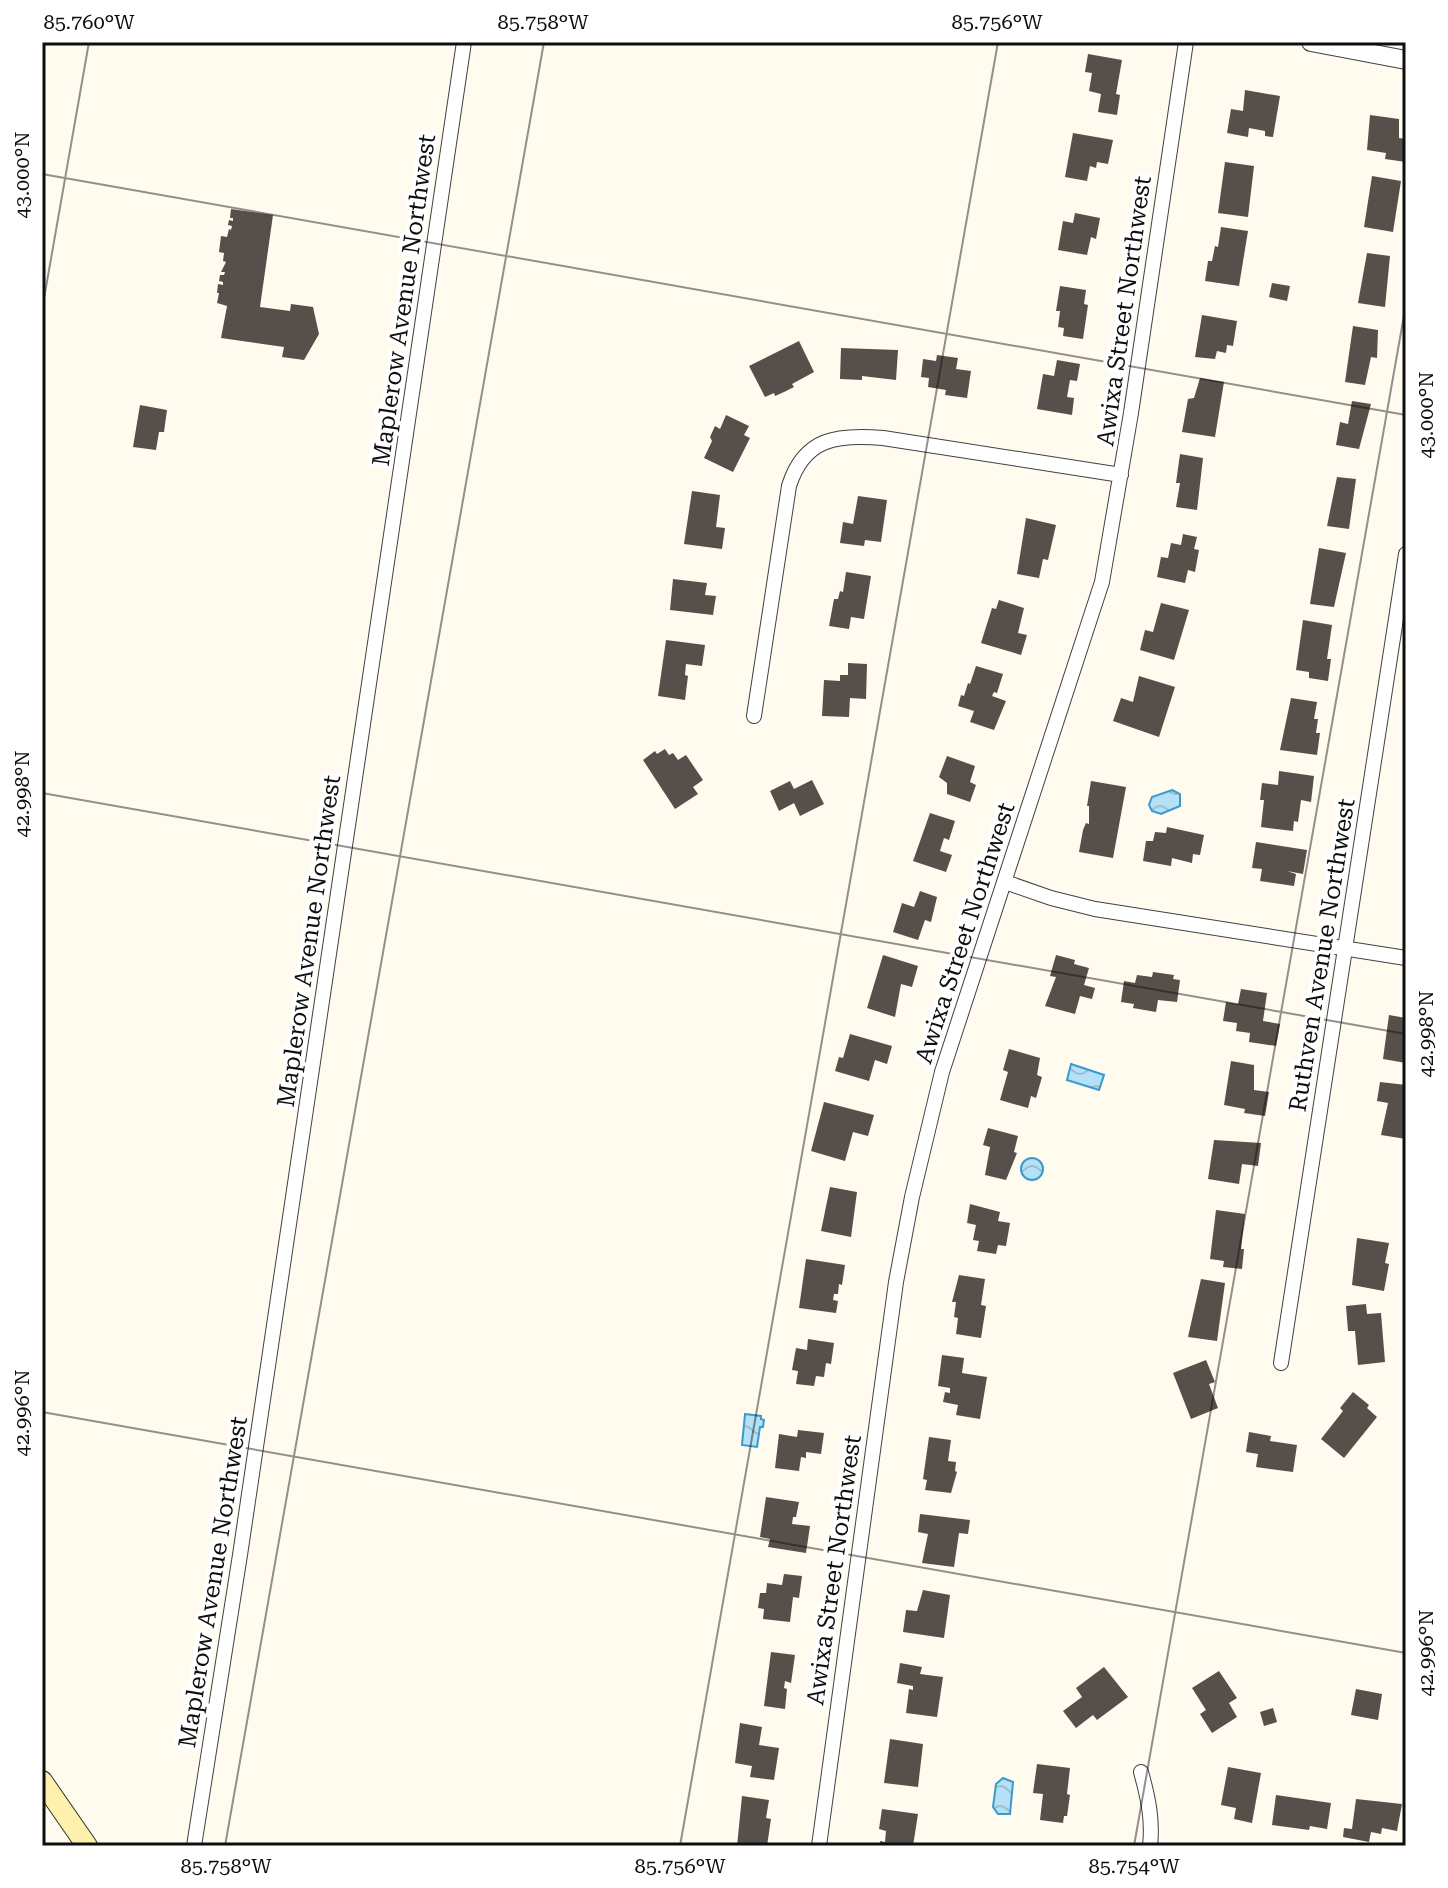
<svg xmlns="http://www.w3.org/2000/svg" width="1448" height="1888" font-family="'Roboto Serif',serif">
<style>
.water{fill:url(#water-waves);stroke:#3b9acd;stroke-width:2}
.building{fill:#574f4a}
.lines{fill:none;stroke-linecap:round;stroke-linejoin:round}
.minor-casing{stroke:#414141;stroke-width:16}
.tertiary-casing{stroke:#414141;stroke-width:20}
.secondary-casing{stroke:#303030;stroke-width:22}
.minor{stroke:#fff;stroke-width:14}
.tertiary{stroke:#fff;stroke-width:18}
.secondary{stroke:#fef1ab;stroke-width:20}
.ticks{fill:none;stroke:#0e0e0e;stroke-width:2;stroke-opacity:0.45}
.labels{text-anchor:middle;stroke-width:8;stroke-linejoin:round;paint-order:stroke}
.street-label{font-size:24px;fill:#0e0e0e;stroke:#fff}
.neatline{fill:none;stroke:#0e0e0e;stroke-width:3}
.ticks-label{font-size:20px;text-anchor:middle;fill:#0e0e0e}
</style>
<defs>
<pattern id="water-waves" width="16" height="10" patternUnits="userSpaceOnUse" patternTransform="scale(2)"><rect width="16" height="10" fill="#b4e1f6"/><path d="M0 5q4-4 8 0t8 0" fill="none" stroke="#9ac0d2"/></pattern>
</defs>
<rect width="100%" height="100%" fill="#fffbef"/>
<path class="water" d="M1172,790L1180,794V806L1161,814L1152,811L1149,805L1152,797Z
M1071,1064L1104,1075L1099,1090L1067,1080Z
M1021 1169a11 11 0 1 1 22 0a11 11 0 1 1-22 0Z
M745,1414L761,1416V1419L764,1420L763,1427H760L757,1447L742,1445Z
M1003,1778L1013,1782L1010,1814H998L993,1807L996,1784Z"/>
<path class="building" d="M1088,54L1122,60L1116,94L1120,95L1117,115L1098,112L1101,94L1089,91L1092,73L1085,72Z
M1245,90L1280,96L1273,137L1265,136V131L1249,128L1248,137L1227,133L1231,109L1243,111Z
M1370,115L1399,119V138L1406,139V162L1385,159L1386,153L1367,150Z
M1073,133L1113,140L1108,164L1097,162L1096,168L1090,166L1087,181L1065,177Z
M1225,162L1254,166L1248,217L1218,213Z
M1372,176L1401,181L1393,232L1364,227Z
M231,209L273,215L260,307L290,311L291,304L313,307L319,334L304,360L282,357L284,347L221,338L227,306L217,303L219,293H217L218,284L223,285V282L219,281L220,275H224L225,272H221L226,262L223,261L224,253L219,252L221,236L227,237L229,229L231,230L232,226L228,225L229,220L233,221V218H230Z
M1075,213L1100,218L1096,239L1091,237L1087,255L1058,250L1063,221L1073,223Z
M1221,227L1248,231L1239,286L1205,281L1208,261H1212L1215,246L1218,247Z
M1367,253L1390,256L1385,307L1358,303Z
M1272,283L1290,286L1287,301L1269,297Z
M1060,286L1086,290L1084,304L1088,305L1083,339L1063,336L1064,328L1058,327L1060,311H1056Z
M1202,315L1237,321L1233,346L1227,345L1226,353L1217,351L1215,359L1195,357Z
M1353,326L1378,330L1377,358L1371,357L1365,385L1345,382Z
M799,341L814,372L792,384L794,387L784,392L775,396L774,393L765,397L749,366Z
M841,348L898,350L896,380L862,376V380L840,379Z
M937,355L958,358L956,369L971,371L967,398L945,395L946,390L928,387L929,378L921,377L923,359L936,361Z
M1057,360L1080,364L1077,381L1070,380L1067,397L1074,398L1072,415L1037,409L1043,374L1054,376Z
M1200,378L1224,382L1215,437L1182,432L1188,399L1194,398Z
M1352,401L1371,404L1359,449L1336,445L1340,422L1348,424Z
M140,405L167,410L164,432H159L156,450L133,447Z
M726,415L749,426L744,435L750,438L733,472L704,458L712,441L710,437L715,426L720,429Z
M1180,454L1203,458L1197,510L1176,507L1180,483H1176Z
M1337,477L1356,479L1349,529L1327,526Z
M692,491L720,495L716,527L725,528L722,549L684,544Z
M858,496L887,500L881,542L865,540L864,546L840,543L843,522L853,524Z
M1026,518L1056,525L1048,560L1043,559L1039,578L1017,574Z
M1183,534L1197,537L1194,549L1199,550L1195,572L1188,570L1185,583L1157,577L1161,557L1168,558L1171,543L1181,545Z
M1319,548L1346,553L1334,607L1310,604Z
M846,572L871,576L864,619L851,617L849,629L829,626L834,599H838L840,591L843,592Z
M673,579L707,583L705,595L716,596L713,615L670,610Z
M999,600L1024,608L1018,633L1027,635L1021,655L981,643L992,608L996,609Z
M1161,603L1189,610L1174,660L1140,650L1145,630L1153,632Z
M1303,620L1332,625L1327,659H1331L1328,681L1309,678V672L1296,670Z
M666,640L705,645L702,666L686,664L685,675L688,676L685,700L658,696Z
M848,663L867,664L866,699L850,698L849,717L822,716L824,680L840,681V675H848Z
M976,666L1003,674L997,693L994,692L992,696L1006,701L994,730L970,722L974,711L958,706L961,695L964,696L968,683L970,684Z
M1139,676L1175,687L1159,737L1113,721L1121,698L1133,702Z
M1291,698L1317,702L1314,719H1318L1316,733H1320L1317,755L1280,750Z
M665,749L669,755L673,753L678,760L686,755L703,780L693,787L698,794L675,809L643,760L655,751L657,754Z
M947,756L975,766L970,782L976,785L970,802L947,794V783L939,777Z
M1279,771L1314,776L1311,802L1301,800L1298,822L1294,821L1293,831L1261,827L1264,800H1260L1262,783L1278,785Z
M812,780L824,804L800,816L794,803L779,811L770,791L790,781L794,789Z
M1091,781L1126,787L1113,858L1079,852L1083,830L1086,823L1089,824V806H1087Z
M930,813L955,821L949,840L944,838L940,851L952,855L946,872L913,861Z
M1167,827L1204,835L1200,855L1193,854L1192,863L1172,858L1171,866L1143,861L1146,841H1153L1155,832L1166,833Z
M1256,842L1307,850L1303,874L1287,871L1296,874L1294,886L1260,881L1262,869L1252,868Z
M920,891L937,897L931,922L925,920L918,940L893,932L902,903L914,907Z
M883,955L918,966L912,987L901,984L895,1017L867,1008Z
M1056,955L1075,960L1074,964L1089,968L1084,985L1095,988L1092,999L1080,996L1075,1014L1045,1006L1056,977L1050,976Z
M1153,972L1174,975L1173,979L1180,980L1177,1002L1158,1000L1156,1012L1133,1008L1134,1004L1121,1002L1124,981L1135,983L1137,975L1152,977Z
M1241,989L1267,993L1263,1021L1280,1024L1276,1046L1249,1042L1250,1033L1236,1031L1237,1023L1223,1021L1226,1002L1238,1004Z
M1389,1015L1406,1018V1063L1383,1059Z
M850,1034L892,1046L887,1064L875,1060L869,1081L835,1071L839,1057L843,1058Z
M1009,1049L1040,1058L1037,1075L1042,1077L1036,1098L1031,1096L1028,1108L1000,1100L1008,1072L1003,1070Z
M1231,1061L1254,1065V1090L1269,1092L1265,1116L1244,1113L1245,1109L1224,1105Z
M1380,1082L1406,1085V1139L1381,1135L1388,1103L1377,1101Z
M824,1102L874,1115L868,1136L853,1132L845,1161L811,1151Z
M988,1128L1018,1136L1014,1152L1017,1153L1006,1180L985,1175L990,1147L983,1145Z
M1214,1140L1261,1143L1258,1166L1242,1164L1239,1184L1208,1179Z
M830,1187L857,1192L851,1237L821,1231Z
M970,1204L1000,1212L998,1221L1010,1223L1006,1246L998,1245L996,1254L977,1251L979,1241L973,1240L976,1225L967,1223Z
M1216,1210L1245,1214L1241,1249H1244L1242,1269L1223,1267L1224,1261L1210,1259Z
M1357,1238L1389,1243L1385,1263L1389,1264L1384,1291L1352,1285Z
M806,1259L845,1265L842,1285L839,1284L838,1294H834L833,1300L838,1301L836,1313L799,1308Z
M959,1275L985,1279L981,1305L986,1306L981,1338L956,1334L958,1318L954,1317L956,1302H952Z
M1201,1279L1225,1283L1217,1341L1188,1337Z
M1366,1304L1367,1314L1381,1313L1385,1362L1358,1365L1355,1331H1348L1346,1306Z
M808,1339L834,1343L831,1364L826,1363L824,1377L816,1376L814,1386L796,1384L798,1371L792,1370L796,1348L807,1350Z
M942,1355L964,1358L962,1373L987,1377L980,1419L956,1415L958,1405L943,1402L945,1392L950,1393V1388L938,1386Z
M1206,1360L1215,1382L1209,1384L1218,1408L1191,1419L1173,1373Z
M1353,1392L1369,1405L1367,1408L1377,1417L1344,1458L1321,1439L1343,1411L1340,1408Z
M798,1430L824,1433L821,1454L806,1452V1458L801,1457L799,1471L775,1468L779,1434L797,1437Z
M1249,1432L1271,1436L1270,1441L1297,1445L1293,1472L1256,1467L1258,1454L1246,1452Z
M929,1437L951,1440L948,1461L956,1462L955,1471L957,1472L951,1493L925,1490L927,1480L923,1479Z
M766,1497L799,1502L796,1517H793L792,1524L810,1526L806,1553L768,1547L770,1539L760,1537Z
M920,1514L970,1520L968,1534L959,1533L954,1567L922,1563L928,1534L918,1532Z
M784,1574L802,1576L799,1598L793,1597L790,1622L763,1619L764,1609L758,1608L760,1593H766L767,1583L782,1585Z
M923,1590L950,1595L944,1638L903,1632L906,1610L917,1611Z
M771,1652L795,1655L791,1683L785,1681L784,1688L787,1689L785,1709L764,1706Z
M900,1663L922,1667L920,1674L943,1677L937,1717L906,1713L909,1689L913,1690V1686L897,1683Z
M1104,1667L1128,1697L1097,1720L1093,1715L1076,1728L1063,1711L1082,1697L1076,1688Z
M1219,1671L1237,1698L1229,1703L1237,1717L1212,1733L1200,1714L1206,1710L1192,1688Z
M1356,1689L1382,1694L1378,1720L1351,1715Z
M1273,1708L1277,1722L1264,1726L1260,1712Z
M740,1723L762,1727L759,1745L779,1748L774,1780L750,1777L752,1766L735,1763Z
M890,1739L923,1744L918,1787L884,1783Z
M1037,1764L1070,1768L1067,1794L1070,1795L1067,1816H1064L1063,1823L1040,1820L1043,1794L1033,1793Z
M1228,1767L1261,1773L1252,1823L1234,1819L1236,1808L1221,1805Z
M1276,1795L1331,1803L1327,1829L1310,1826L1309,1830L1272,1825Z
M742,1796L769,1800L766,1818L771,1819L767,1846H737Z
M1356,1799L1402,1804L1397,1831L1382,1828L1381,1834L1371,1832L1369,1842L1343,1837L1344,1828L1352,1829Z
M882,1809L918,1814L913,1846H880V1841L885,1842L886,1831L879,1829Z"/>
<g class="lines">
<defs>
<path id="minor" d="M754,716L789,486C804,438 837,434 883,438L1121,475
M1005,882L1051,898L1095,909L1406,958
M1281,1363L1406,554
M1141,1772C1148,1797 1153,1820 1150,1846
M194,1846L240,1555L464,42
M819,1846L896,1282L912,1197L942,1072L1102,582L1131,413L1186,42"/>
<path id="tertiary" d="M1311,42L1406,60"/>
<path id="secondary" d="M42,1781L87,1846"/>
</defs>
<use href="#minor" class="minor-casing"/>
<use href="#tertiary" class="tertiary-casing"/>
<use href="#secondary" class="secondary-casing"/>
<use href="#minor" class="minor"/>
<use href="#tertiary" class="tertiary"/>
<use href="#secondary" class="secondary"/>
</g>
<path class="ticks" d="M42,174L1406,415M42,310L89,42M42,793L1406,1034M42,1412L1406,1653M225,1846L544,42M680,1846L998,42M1134,1846L1406,304"/>
<g class="labels">
<g class="street-label">
<text transform="translate(404 300) rotate(-82)" y="8">Maplerow Avenue Northwest</text>
<text transform="translate(1124 311) rotate(-82)" y="8">Awixa Street Northwest</text>
<text transform="translate(965 933) rotate(-72)" y="8">Awixa Street Northwest</text>
<text transform="translate(309 941) rotate(-82)" y="8">Maplerow Avenue Northwest</text>
<text transform="translate(1322 955) rotate(-81)" y="8">Ruthven Avenue Northwest</text>
<text transform="translate(834 1570) rotate(-82)" y="8">Awixa Street Northwest</text>
<text transform="translate(213 1582) rotate(-81)" y="8">Maplerow Avenue Northwest</text>
</g>
</g>
<rect width="1448" height="1888" fill="none" stroke="#ffffff" stroke-width="88"/>
<rect x="44" y="44" width="1360" height="1800" class="neatline"/>
<g class="ticks-label">
<text x="89" y="29">85.760°W</text>
<text x="543" y="29">85.758°W</text>
<text x="997" y="29">85.756°W</text>
<text transform="translate(22 175) rotate(-90)" y="7">43.000°N</text>
<text transform="translate(1426 415) rotate(-90)" y="7">43.000°N</text>
<text transform="translate(22 794) rotate(-90)" y="7">42.998°N</text>
<text transform="translate(1426 1034) rotate(-90)" y="7">42.998°N</text>
<text transform="translate(22 1413) rotate(-90)" y="7">42.996°N</text>
<text transform="translate(1426 1653) rotate(-90)" y="7">42.996°N</text>
<text x="226" y="1873">85.758°W</text>
<text x="680" y="1873">85.756°W</text>
<text x="1134" y="1873">85.754°W</text>
</g>
</svg>
